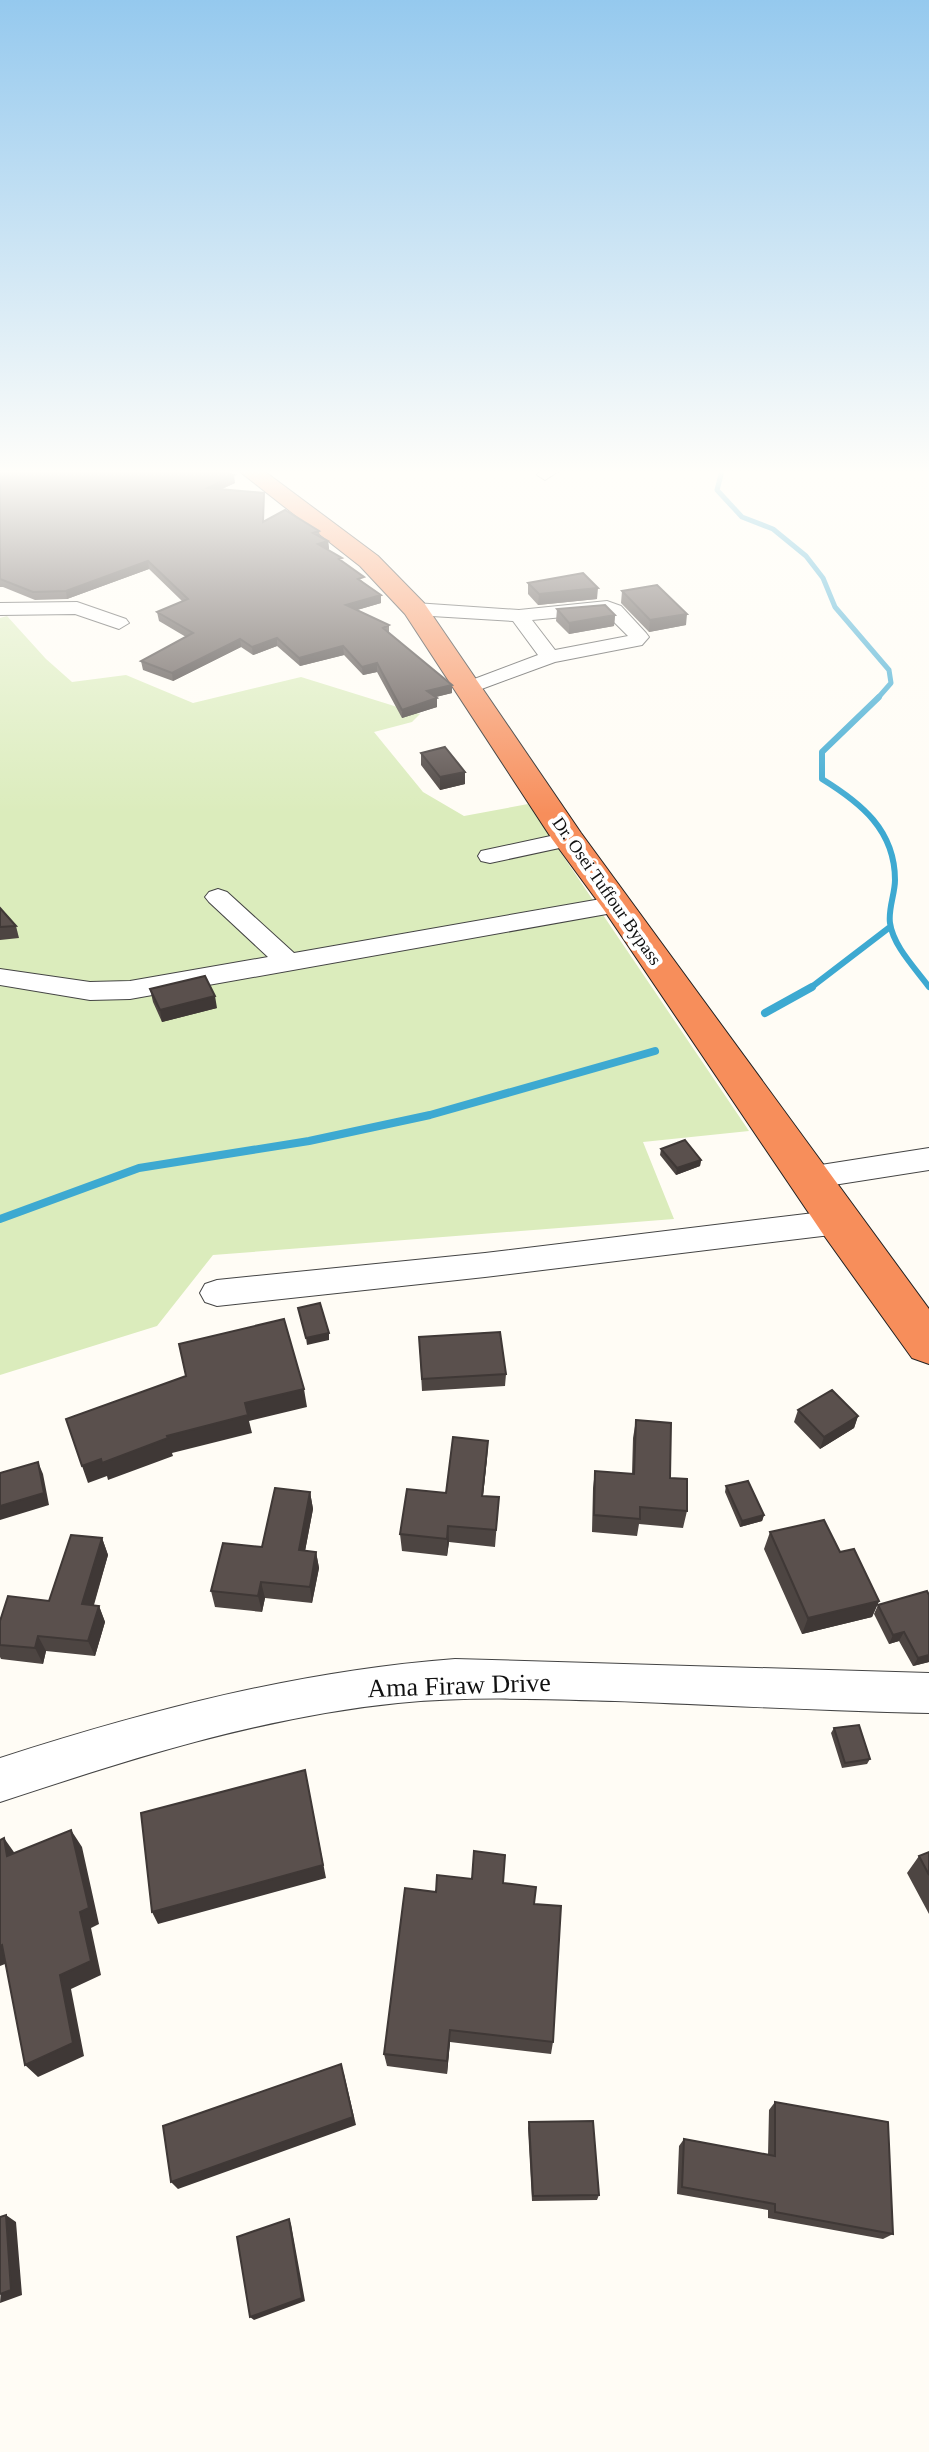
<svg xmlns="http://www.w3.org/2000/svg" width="929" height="2452" font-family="Georgia,serif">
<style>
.green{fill:#dbecbc}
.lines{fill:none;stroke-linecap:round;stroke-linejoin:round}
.stream-far2{stroke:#3da9d1;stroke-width:5}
.stream-far1{stroke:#3da9d1;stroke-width:6}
.stream{stroke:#3da9d1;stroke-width:8}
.minor-casing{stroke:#444;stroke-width:2}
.highway-casing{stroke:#222;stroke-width:2}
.minor{fill:#fff;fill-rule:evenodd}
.highway{fill:#f78e5b;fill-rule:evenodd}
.wall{fill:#4d4542}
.shaded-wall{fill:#3f3836}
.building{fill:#5a504d;stroke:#3f3836;stroke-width:2}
.labels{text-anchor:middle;stroke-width:8;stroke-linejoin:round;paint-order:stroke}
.far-street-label{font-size:18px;fill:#111;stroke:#fff}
.near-street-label{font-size:26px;fill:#111;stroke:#fff}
</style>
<rect width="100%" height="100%" fill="#fffcf5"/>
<path class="green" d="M7,616L46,659L72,682L126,675L193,703L301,677L420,714L412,722L374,732L423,792L464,816L528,804L749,1131L643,1142L674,1219L213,1255L157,1326L0,1375V618Z"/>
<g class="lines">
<path class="stream-far2" d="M722,471L717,490L742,517L773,529L806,556L823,578L835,607L889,670L891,683L877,699"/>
<path class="stream-far1" d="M879,697L822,752V779C861,803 895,830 895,880C895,894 888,909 890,923C893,946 916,969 929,987
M809,989L890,927"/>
<path class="stream" d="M765,1013L812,987
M0,1219L139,1168L309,1141L430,1115L655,1051"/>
<defs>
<path id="minor" d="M540,471H559L545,480L537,475Z
M607,601L621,606L646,633L649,637L642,645L555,662L468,694L461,692L458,688L461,684L538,655L513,621L415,615L405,609L415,603L519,610ZM605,613L628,636L555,650L532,620Z
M77,602L126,619L129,623L119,629L75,614L0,615V603Z
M569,832L578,834L581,839L578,844L490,863L481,861L478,856L481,851Z
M218,889L227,892L294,953L618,896L627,899L631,904L627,909L618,912L130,999L90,1000L0,985V969L90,982L130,981L268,957L209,902L205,897L209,892Z
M929,1148V1170L808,1189L797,1186L792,1178L797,1170L808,1167Z
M839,1210L850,1214L855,1222L850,1230L839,1234L485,1277L217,1306L205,1302L200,1293L205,1284L217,1280L485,1253Z
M455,1659L929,1673V1713C824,1711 720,1705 615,1701C543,1699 470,1696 398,1703C261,1717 130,1759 0,1802V1758C149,1710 298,1671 455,1659Z"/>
<path id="highway" d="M239,471H264L378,556L424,603L581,833L929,1309V1364L912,1358L823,1234L604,910L552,839L405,614L360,566Z"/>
</defs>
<use href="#minor" class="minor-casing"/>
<use href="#highway" class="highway-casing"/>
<use href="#minor" class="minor"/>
<use href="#highway" class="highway"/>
</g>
<path class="wall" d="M0,471L235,483L222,489L264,493V521L319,531L320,537L328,541L329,549L327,550L342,561L364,583L381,595V603L357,610L389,625V633L452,693L436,697L437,707L402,718L377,672L363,675L344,655L300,666L277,646L253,655L241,647L173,681L143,670L141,661L186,637L159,621L157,612L183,602L149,569L67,599L35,600L3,587H0Z
M528,583L597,599L538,605L528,594Z
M622,591L686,625L649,632L621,603Z
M557,609L615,615L614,626L569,634L556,621Z
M421,753L465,784L440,790L421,765Z
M0,908L16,926L19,938L0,940Z
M150,989L217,1008L162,1022L153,1002Z
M661,1149L701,1160L700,1166L676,1175L660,1155Z
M419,1337L506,1374L505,1386L422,1391Z
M798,1410L858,1416L854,1428L820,1449L794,1422Z
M636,1420L687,1511L683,1528L639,1524L637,1536L592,1532L593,1488L595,1471L632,1474L633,1438Z
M488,1441L487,1458L483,1496L499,1497L495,1547L449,1542L447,1556L402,1551L400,1534L446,1493Z
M726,1486L764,1515L762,1521L740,1527L725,1492Z
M310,1492L313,1509L305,1551L316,1552L319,1568L312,1603L265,1598L262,1612L215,1607L211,1591L262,1547Z
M770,1532L840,1552L879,1601L872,1617L802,1634L764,1549Z
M102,1538L108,1555L94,1605L99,1606L105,1622L95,1656L46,1651L43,1664L1,1659L0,1657V1621L49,1601Z
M927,1591L929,1662L913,1666L899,1641L889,1644L874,1614L878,1605Z
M834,1728L870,1759L867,1764L842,1768L831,1733Z
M929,1852V1914L907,1873L919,1856Z
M472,1879L503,1883L534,1904L553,2042L551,2054L450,2042L447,2074L387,2066L384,2054L436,1892Z
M775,2102L893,2234L883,2239L768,2218V2210L677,2194L679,2146L684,2139L768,2155L769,2110Z
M529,2122L599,2195L597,2200L532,2201L528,2128Z"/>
<path class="shaded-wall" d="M234,475L235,483L208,495L207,488Z
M328,541L329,549L319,552L318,544Z
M148,561L149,569L67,599L66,591Z
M598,588L597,599L538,605L539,594Z
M381,595V603L347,613L346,605Z
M687,614L686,625L649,632L650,620Z
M615,615L614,626L569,634V623Z
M277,638V646L253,655L252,647Z
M240,639L241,647L173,681L172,673Z
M343,646L344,655L300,666L299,658Z
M377,663V672L363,675L362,667Z
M452,685V693L427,699V691Z
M437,698V707L402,718V710Z
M465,772V784L440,790V777Z
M215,996L217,1008L162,1022L160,1010Z
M701,1160L700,1166L676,1175L677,1168Z
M329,1333V1340L307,1345L306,1338Z
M304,1389L307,1407L249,1421L252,1433L172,1453L173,1456L108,1480L107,1476L88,1483L82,1466L167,1436L245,1403Z
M858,1416L854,1428L820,1449L824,1437Z
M488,1441L487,1458L481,1513L482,1496Z
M38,1462L43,1474L49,1505L0,1520V1506Z
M310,1492L313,1509L302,1567L299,1550Z
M764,1515L762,1521L740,1527L742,1521Z
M448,1526L449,1542L447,1556V1539Z
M102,1538L108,1555L89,1620L82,1604Z
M316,1552L319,1568L312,1603L310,1587Z
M261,1582L265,1598L262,1612L258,1596Z
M879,1601L872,1617L802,1634L808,1618Z
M99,1606L105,1622L95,1656L88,1641Z
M904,1632L899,1641L889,1644L893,1635Z
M38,1636L46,1651L43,1664L35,1648Z
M929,1655V1662L913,1666L918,1658Z
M305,1770L326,1878L158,1924L152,1912Z
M71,1830L82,1847L99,1924L91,1928L101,1975L71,1989L84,2056L38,2077L25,2065L60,1975L80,1912Z
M4,1838L16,1855L7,1856Z
M2,1945L15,1960L0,1966V1946Z
M450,2030V2042L447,2074V2061Z
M344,2074L356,2125L178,2189L171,2182Z
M6,2215L16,2222L22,2295L0,2303Z
M289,2219L291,2224L305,2301L254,2320L250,2317Z"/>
<path class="building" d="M0,471H222L234,475L207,488L264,493L263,522L285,510L319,531L313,533L328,541L318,544L342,558L339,559L364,577L358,579L381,595L346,605L389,625L383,628L452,685L427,691L437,698L402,710L377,663L362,667L343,646L299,658L277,638L252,647L240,639L172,673L141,661L193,633L157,612L188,599L148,561L66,591L33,592L0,579Z
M583,573L598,588L539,594L528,583Z
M657,585L687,614L650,620L622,591Z
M605,605L615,615L569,623L557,609Z
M445,747L465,772L440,777L421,753Z
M0,908L16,926L0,927Z
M205,976L215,996L160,1010L150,989Z
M685,1140L701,1160L677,1168L661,1149Z
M320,1303L329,1333L306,1338L298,1308Z
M284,1319L304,1389L245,1403L248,1415L167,1436L168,1438L102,1463L101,1459L82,1466L66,1419L186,1376L179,1344Z
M500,1332L506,1374L422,1379L419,1337Z
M832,1390L858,1416L824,1437L798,1410Z
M636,1420L671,1423L670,1478L687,1479V1511L640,1507V1519L594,1515L595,1471L634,1474Z
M453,1437L488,1441L482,1496L499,1497L496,1530L448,1526L447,1539L400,1534L407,1489L446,1493Z
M38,1462L44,1493L0,1506V1473Z
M748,1481L764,1515L742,1521L726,1486Z
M275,1488L310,1492L299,1550L316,1552L310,1587L261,1582L258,1596L211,1591L223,1543L262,1547Z
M824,1520L840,1552L854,1549L879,1601L808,1618L770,1532Z
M71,1535L102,1538L82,1604L99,1606L88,1641L38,1636L35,1648L0,1645V1621L8,1596L49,1601Z
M927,1591L929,1595V1655L918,1658L904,1632L893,1635L878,1605Z
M859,1725L870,1759L845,1763L834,1728Z
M305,1770L323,1865L152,1912L141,1813Z
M71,1830L89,1908L80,1912L91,1961L60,1975L73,2043L25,2065L2,1945L0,1946V1840L4,1838L7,1856Z
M474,1851L505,1855L503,1883L536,1887L534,1904L561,1906L553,2042L450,2030L447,2061L384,2054L405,1888L436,1892L437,1875L472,1879Z
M929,1852V1875L919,1856Z
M341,2064L353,2117L171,2182L163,2126Z
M775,2102L888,2122L893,2234L775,2212V2204L682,2187L684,2139L775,2156Z
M593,2121L599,2195L533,2196L529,2122Z
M6,2215L11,2290L0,2294V2217Z
M289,2219L302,2298L250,2317L237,2237Z"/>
<linearGradient id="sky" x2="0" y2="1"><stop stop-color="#95c9ee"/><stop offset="0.58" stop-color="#fffefa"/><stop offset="1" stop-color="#fffefa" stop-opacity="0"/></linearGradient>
<rect width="929" height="814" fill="url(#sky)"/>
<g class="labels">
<g class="far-street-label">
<text transform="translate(607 891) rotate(55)" y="6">Dr. Osei Tuffour Bypass</text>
</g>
<g class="near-street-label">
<text transform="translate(459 1685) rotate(-2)" y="9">Ama Firaw Drive</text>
</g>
</g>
</svg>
